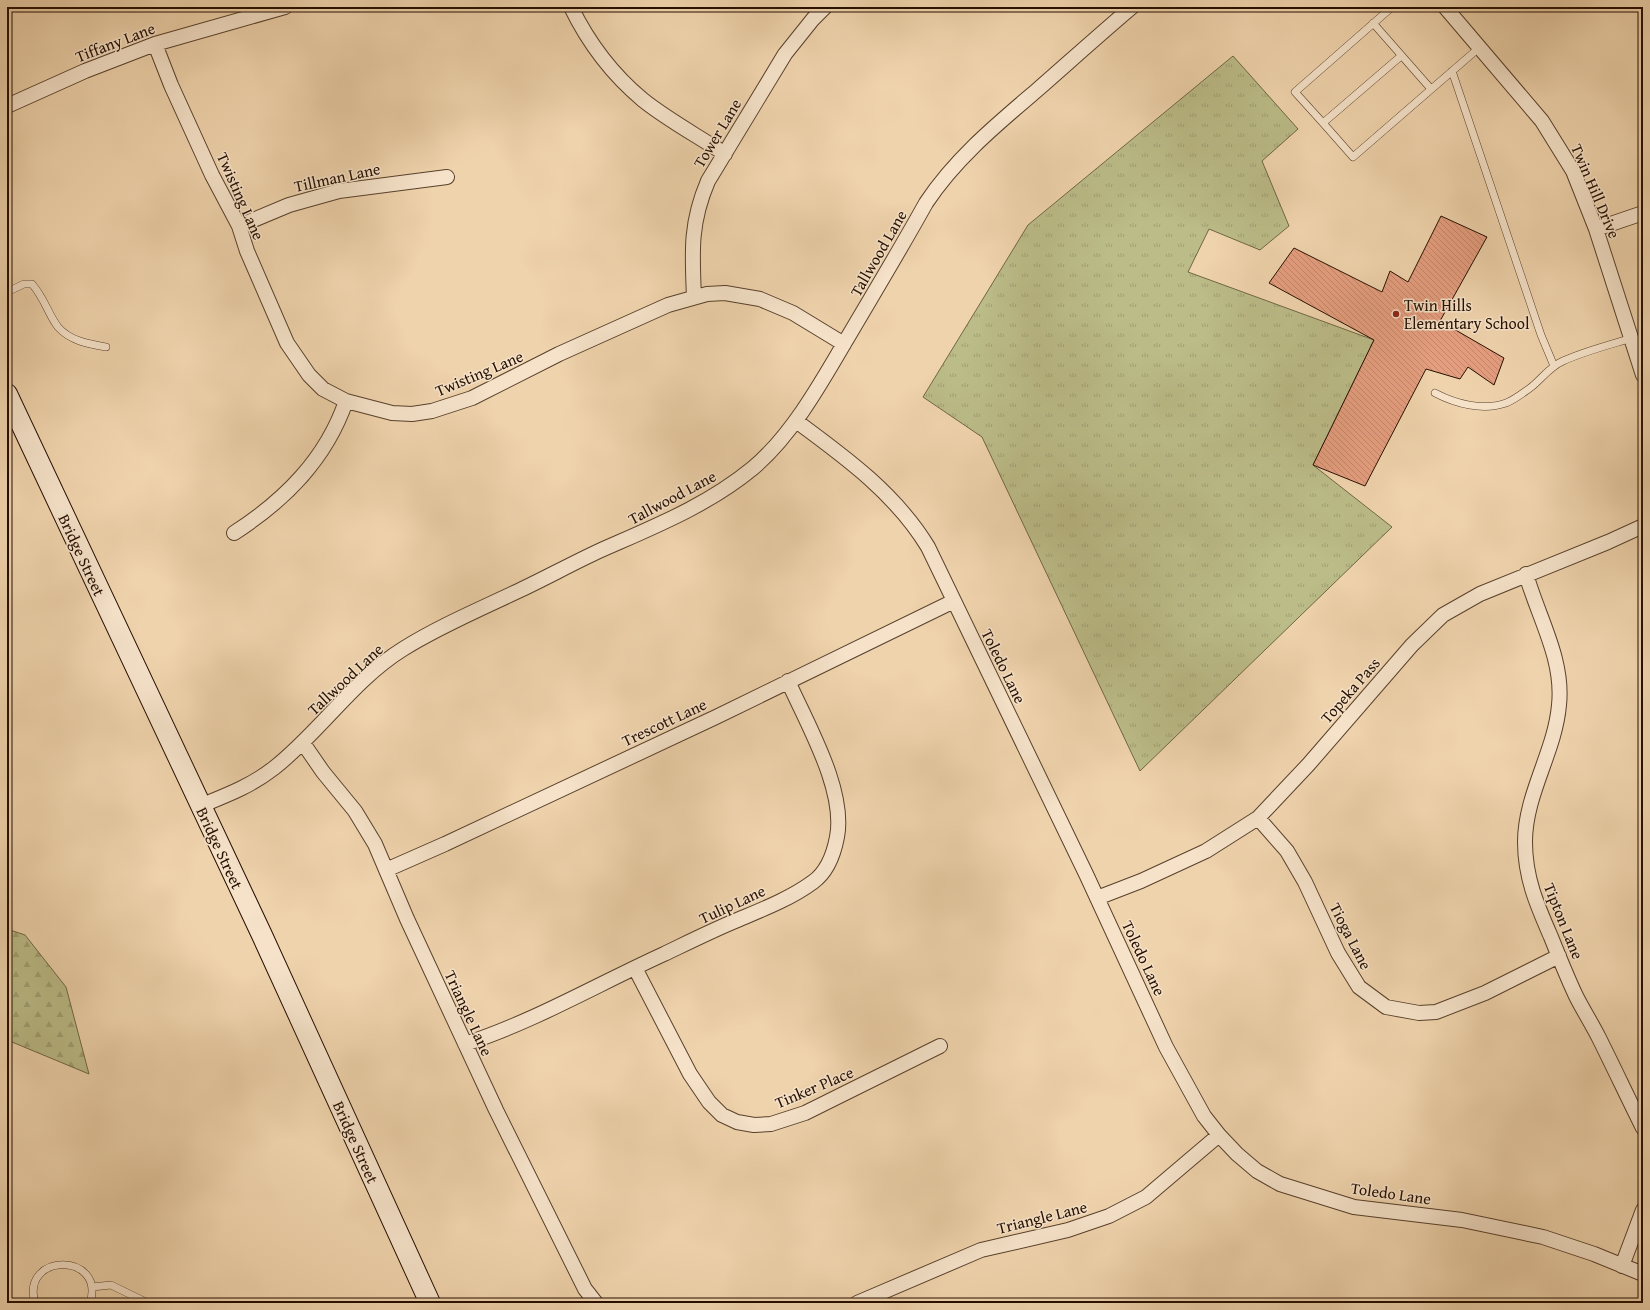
<svg xmlns="http://www.w3.org/2000/svg" width="1650" height="1310" font-family="'Gentium Book Plus',serif">
<style>
.forest{fill:url(#forest-firs);stroke:#706644}
.park{fill:url(#park-tufts);stroke:#706644}
.building{fill:url(#building-back-hatch);stroke:#260f00}
.lines{fill:none;stroke-linecap:round;stroke-linejoin:round}
.service-casing{stroke:#58402b;stroke-width:8}
.minor-casing{stroke:#58402b;stroke-width:16}
.secondary-casing{stroke:#260f00;stroke-width:22}
.service{stroke:#f5e2c9;stroke-width:7}
.minor{stroke:#f5e2c9;stroke-width:14}
.secondary{stroke:#f5e2c9;stroke-width:20}
.poi-dot{fill:#8f2418;stroke:#f5e2c9;stroke-width:1.5}
.labels{text-anchor:middle;stroke-width:3;stroke-linejoin:round;paint-order:stroke}
.street-label{font-size:16px;fill:#260f00;stroke:#f5e2c9}
.poi-label{font-size:16px;fill:#260f00;stroke:#f5e2c9;text-anchor:start}
</style>
<defs>
<pattern id="forest-firs" width="22" height="20" patternUnits="userSpaceOnUse"><rect width="22" height="20" fill="#bbbc88"/><path d="M5 1l3.5 6h-7zM16 11l3.5 6h-7z" fill="#a1a074"/></pattern>
<pattern id="park-tufts" width="24" height="20" patternUnits="userSpaceOnUse"><rect width="24" height="20" fill="#bbbc88"/><path d="M3 7l-1-3M5 7V3M7 7l1-3M15 17l-1-3M17 17v-4M19 17l1-3" fill="none" stroke="#a1a074"/></pattern>
<pattern id="building-back-hatch" width="6" height="6" patternUnits="userSpaceOnUse"><rect width="6" height="6" fill="#e59e7f"/><path d="M-1 5l2 2M0 0l6 6M5-1l2 2" fill="none" stroke="#c4876c"/></pattern>
</defs>
<rect width="100%" height="100%" fill="#efd3ac"/>
<filter id="stains"><feTurbulence type="fractalNoise" baseFrequency=".005" numOctaves="4"/><feColorMatrix values="0 0 0 0 .2 0 0 0 0 .09 0 0 0 0 .02 0 0 0 .5 -.17"/></filter>
<radialGradient id="worn" r=".72"><stop offset=".6" stop-color="#630" stop-opacity="0"/><stop offset="1" stop-color="#630" stop-opacity=".3"/></radialGradient>
<path class="forest" d="M7,929L25,935L66,987L89,1074L12,1042L7,1048Z"/>
<path class="park" d="M1233,56L1298,129L1262,161L1289,226L1260,250L1209,229L1188,272L1374,340L1313,465L1392,527L1140,771L982,437L923,397L1028,225Z"/>
<path class="building" d="M1441,216L1487,237L1440,321L1504,358L1494,385L1468,367L1460,379L1426,369L1365,486L1313,465L1374,340L1269,283L1294,248L1382,292L1390,271L1408,282Z"/>
<g class="lines">
<defs>
<path id="service" d="M1373,23L1431,89
M1401,56L1323,123L1353,157L1480,47
M1452,71L1541,335L1554,366
M1323,123L1295,92L1392,7
M7,292L24,284H32C45,299 48,314 58,327C70,341 89,344 106,347
M1435,393C1456,404 1483,411 1506,403C1514,400 1523,393 1530,388C1541,380 1549,367 1563,361C1585,351 1609,345 1632,338
M92,1287L111,1285L148,1303
M35,1303C20,1252 106,1252 90,1303"/>
<path id="minor" d="M571,7C588,42 613,75 643,100C668,120 698,136 725,154
M1445,7L1542,121L1573,171L1596,229L1643,375
M155,44L171,85L212,175L239,226L247,251L287,343L309,375L323,389L346,401L392,413L412,414L432,411L472,398L559,354L668,305L707,294L725,293L760,299L793,313L844,344
M7,106L85,71L155,44L285,7
M239,226L289,205L339,191L447,177
M1596,229L1643,213
M694,297C692,252 690,223 708,181L785,54L813,19L825,7
M796,421C845,457 896,494 928,547L1086,874L1166,1047L1204,1116L1219,1135L1237,1154L1257,1171L1280,1184L1354,1207L1462,1220L1543,1237L1594,1254L1643,1274
M234,533C285,500 326,459 346,401
M1526,574C1538,617 1564,659 1559,705C1555,752 1525,794 1525,842C1525,878 1537,905 1551,937C1559,957 1567,977 1576,996C1583,1010 1592,1024 1599,1038C1614,1068 1628,1098 1643,1128
M303,743L323,772L355,811L375,844L407,919L496,1110L585,1289L596,1303
M200,806C227,795 251,786 274,768C320,732 353,680 403,649C438,627 478,610 516,592C544,579 571,564 599,551C653,527 707,506 753,468C791,436 820,385 845,342C872,296 900,250 926,203C955,159 996,125 1036,91C1068,63 1099,35 1132,7
M1258,818L1287,851L1305,882L1338,953L1359,987L1386,1007L1419,1013L1436,1012L1485,993L1559,956
M386,870L445,844L716,717L954,601
M1097,898L1141,881L1206,851L1258,818L1308,765L1412,645L1443,615L1480,594L1608,542L1643,526
M635,968L690,1074L709,1102L722,1115L737,1122L754,1125L771,1124L805,1113L940,1046
M465,1044C535,1021 598,984 664,954C687,943 711,931 735,921C761,910 790,899 813,882C827,872 834,853 837,837C846,790 807,724 788,681
M1622,1266L1643,1210
M857,1303L981,1250L1068,1230L1109,1216L1146,1197L1219,1135"/>
<path id="secondary" d="M7,394L261,933L430,1303"/>
</defs>
<use href="#service" class="service-casing"/>
<use href="#minor" class="minor-casing"/>
<use href="#secondary" class="secondary-casing"/>
<use href="#service" class="service"/>
<use href="#minor" class="minor"/>
<use href="#secondary" class="secondary"/>
</g>
<circle class="poi-dot" cx="1396" cy="314" r="4"/>
<g class="labels">
<g class="street-label">
<text transform="translate(115 42) rotate(-21)" y="6">Tiffany Lane</text>
<text transform="translate(717 133) rotate(-59)" y="6">Tower Lane</text>
<text transform="translate(337 177) rotate(-12)" y="6">Tillman Lane</text>
<text transform="translate(1596 191) rotate(67)" y="6">Twin Hill Drive</text>
<text transform="translate(241 196) rotate(66)" y="6">Twisting Lane</text>
<text transform="translate(878 253) rotate(-60)" y="6">Tallwood Lane</text>
<text transform="translate(479 373) rotate(-23)" y="6">Twisting Lane</text>
<text transform="translate(672 497) rotate(-28)" y="6">Tallwood Lane</text>
<text transform="translate(82 555) rotate(65)" y="6">Bridge Street</text>
<text transform="translate(1004 666) rotate(64)" y="6">Toledo Lane</text>
<text transform="translate(345 679) rotate(-43)" y="6">Tallwood Lane</text>
<text transform="translate(1350 690) rotate(-49)" y="6">Topeka Pass</text>
<text transform="translate(664 722) rotate(-25)" y="6">Trescott Lane</text>
<text transform="translate(220 848) rotate(65)" y="6">Bridge Street</text>
<text transform="translate(732 904) rotate(-25)" y="6">Tulip Lane</text>
<text transform="translate(1564 921) rotate(68)" y="6">Tipton Lane</text>
<text transform="translate(1351 936) rotate(63)" y="6">Tioga Lane</text>
<text transform="translate(1144 958) rotate(65)" y="6">Toledo Lane</text>
<text transform="translate(469 1013) rotate(65)" y="6">Triangle Lane</text>
<text transform="translate(814 1087) rotate(-23)" y="6">Tinker Place</text>
<text transform="translate(356 1142) rotate(66)" y="6">Bridge Street</text>
<text transform="translate(1391 1193) rotate(8)" y="6">Toledo Lane</text>
<text transform="translate(1042 1217) rotate(-14)" y="6">Triangle Lane</text>
</g>
<g class="poi-label">
<text x="1404" y="311">Twin Hills<tspan x="1404" dy="18">Elementary School</tspan></text>
</g>
</g>
<rect width="1650" height="1310" fill="none" stroke="#efd3ac" stroke-width="24"/>
<rect x="8" y="8" width="1634" height="1294" fill="none" stroke="#260f00" stroke-width="2"/>
<rect x="12" y="12" width="1626" height="1286" fill="none" stroke="#260f00"/>
<rect width="100%" height="100%" filter="url(#stains)"/>
<rect width="100%" height="100%" fill="url(#worn)"/>
</svg>
